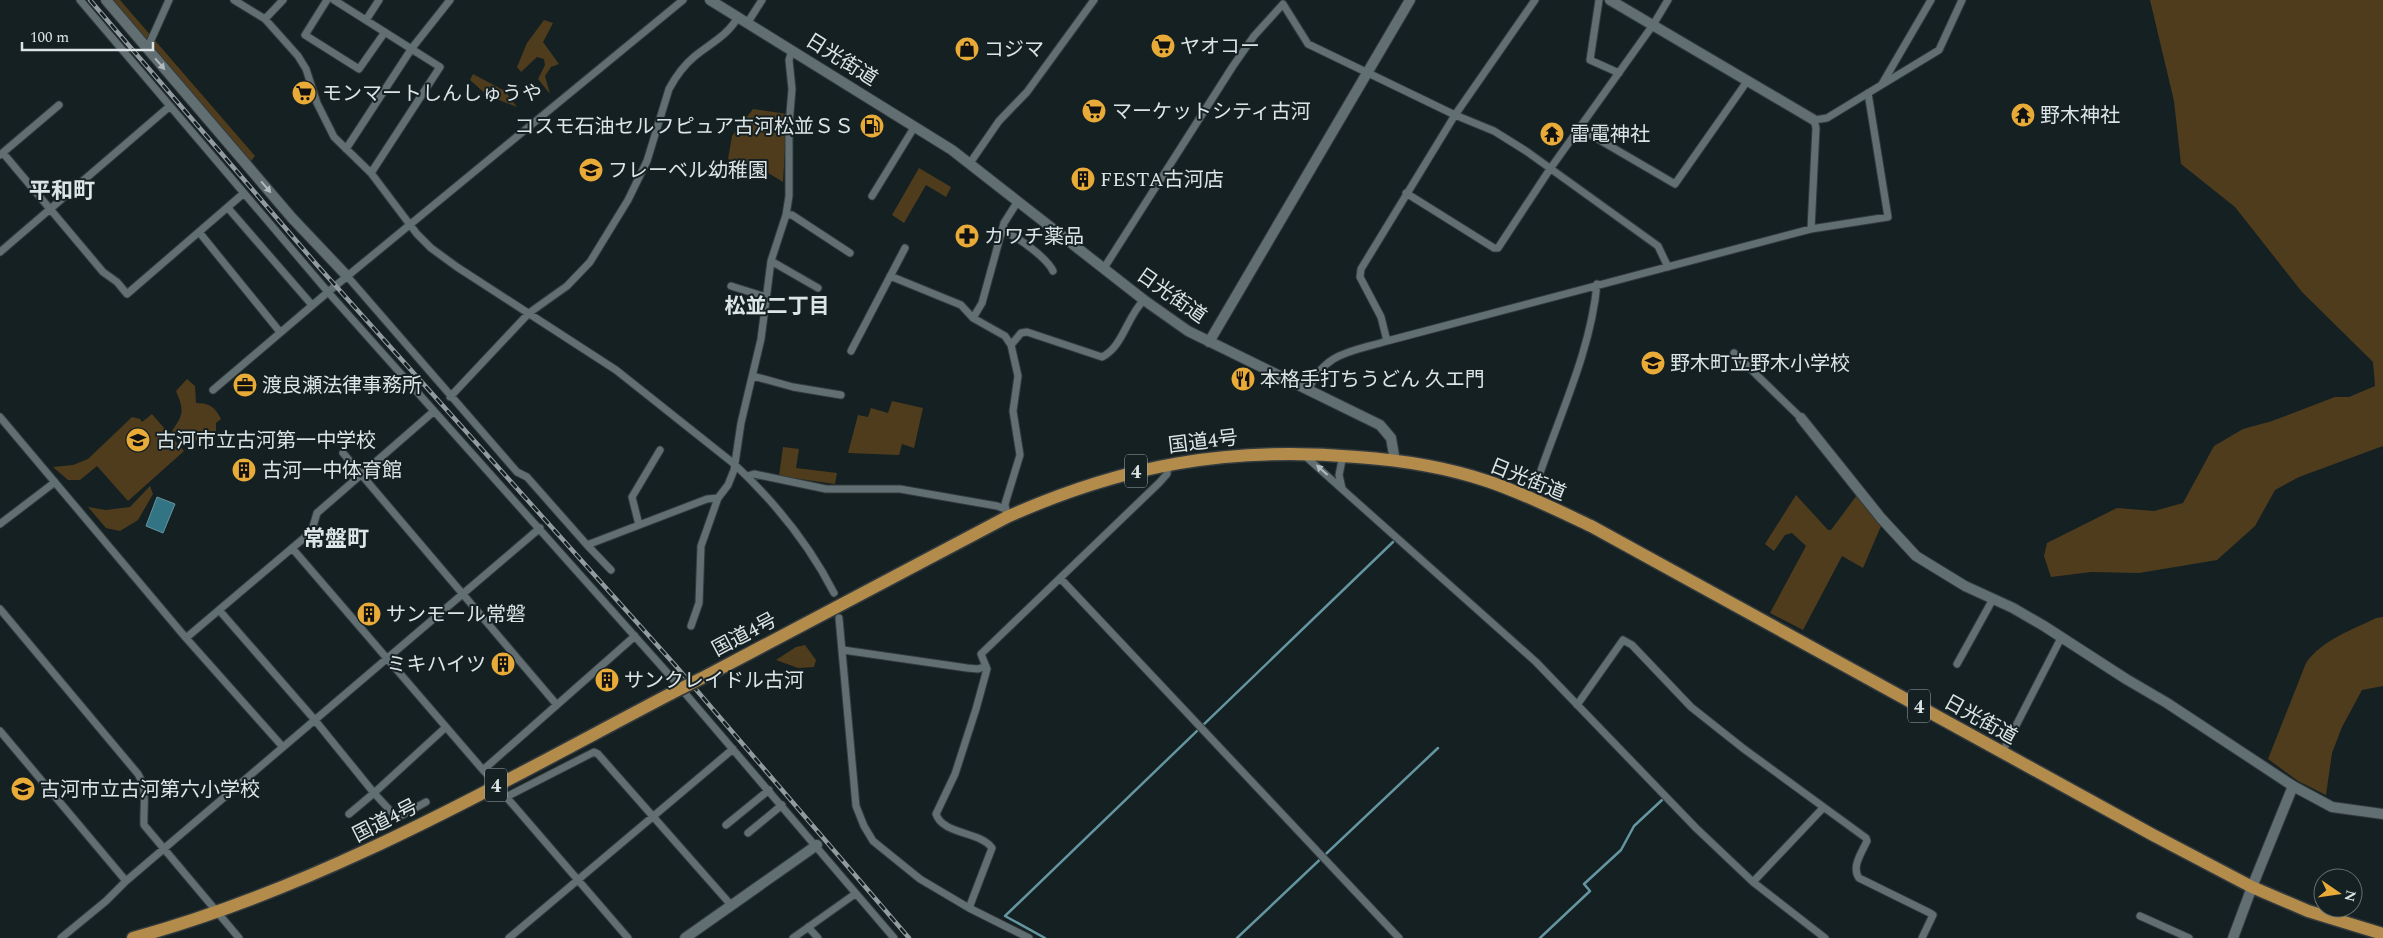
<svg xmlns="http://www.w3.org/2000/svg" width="2383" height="938" font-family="Spectral,'Noto Sans JP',serif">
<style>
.green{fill:#4f3c1c}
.water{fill:#327384;stroke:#6595a1}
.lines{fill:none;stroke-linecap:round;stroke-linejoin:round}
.stream{stroke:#6595a1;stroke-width:2.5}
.street-casing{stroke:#323a3d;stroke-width:9}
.secondary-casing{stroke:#323a3d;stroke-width:12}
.highway-casing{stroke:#323a3d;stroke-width:15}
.street{stroke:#616e72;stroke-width:7}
.secondary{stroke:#616e72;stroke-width:10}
.highway{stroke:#b38b4b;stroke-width:12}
.rail-casing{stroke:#929b9e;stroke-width:4.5}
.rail{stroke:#152023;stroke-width:2.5;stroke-dasharray:8;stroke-linecap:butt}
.highway-bridge-casing{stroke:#323a3d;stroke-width:15;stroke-linecap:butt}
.highway-bridge{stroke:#b38b4b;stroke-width:12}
.oneway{fill:#b1bbbd}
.labels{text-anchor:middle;stroke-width:4;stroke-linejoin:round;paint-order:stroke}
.shield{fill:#152023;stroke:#a0a9ac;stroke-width:1}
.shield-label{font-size:19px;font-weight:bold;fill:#dce4e6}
.poi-label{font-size:20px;fill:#dce4e6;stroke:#152023;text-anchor:start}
.street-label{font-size:20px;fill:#dce4e6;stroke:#152023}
.neighbourhood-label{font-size:21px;font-weight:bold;fill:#dce4e6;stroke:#152023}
.quarter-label{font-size:22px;font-weight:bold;fill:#dce4e6;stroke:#152023}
</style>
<rect width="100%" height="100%" fill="#152023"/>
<path class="green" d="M106,0H120L255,156L247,166Z
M2150,0H2383V446L2299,477L2275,490L2255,526L2217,560L2139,573L2091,572L2051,577L2044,556L2047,543L2117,508L2154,511L2183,503L2214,446L2243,429L2272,421L2335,397H2349L2375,386L2373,362L2302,292L2235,207L2181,164L2174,101Z
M544,20L553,23L543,42L559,64L551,67L545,76L550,94L538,79L545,65L544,59L537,57L521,72L517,67L527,43Z
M473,74L505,91L517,107L488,96L470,80Z
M753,109L787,114L783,182L765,171L764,159L741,164L728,159L732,136Z
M919,168L951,187L946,197L926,185L904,223L892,215Z
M187,379L195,386L196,403C210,403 215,407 221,419L216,423V436L210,443L200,439L190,443L177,436L172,431C184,414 184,410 176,391Z
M892,401L923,408L914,448L902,444L899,455L848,453L858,415L868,417L871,408L888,413Z
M152,414L184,451L128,501L97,466L80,480H68L53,467L73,465L88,459L132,417L140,419L142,422Z
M783,447L799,449L796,468L837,473L835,484L779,476Z
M150,486L153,494L138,520L120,531L106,528L88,507L106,510L130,507Z
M1796,495L1828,530H1831L1857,495L1881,526L1863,568L1842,556L1803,630L1770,613L1806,546L1792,533L1785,535L1774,551L1765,544Z
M2383,617V686L2362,690L2342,727L2332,753L2326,795L2298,781L2268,759L2306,663C2322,640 2352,630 2376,618Z
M805,645L816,660L814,667L798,668L776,660L796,647Z"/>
<path class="water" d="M157,497L175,504L163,533L146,526Z"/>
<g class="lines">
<path class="stream" d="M1045,938L1005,916L1393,542
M1237,938L1438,748
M1540,938L1590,891L1584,884L1621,850L1634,826L1662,800"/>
<defs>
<path id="street" d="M80,0L328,292L672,678L894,938
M234,0L265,19L298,56L306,69L317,103L334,137L371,173L417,234L431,248L457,267L616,370L733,463C774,501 809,544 834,593
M327,0L305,35L359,69L385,32
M334,0L440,67L371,173
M1599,0L1590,60L1619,73
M265,19L283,0
M366,20L379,0
M748,22L762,0
M147,49L169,0
M1882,84L1931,0
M1579,128L1675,184L1748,80
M346,149L412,48L450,0
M3,153L103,272L117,282L127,294L244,193
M0,155L59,105
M970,163L999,121L1027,92L1094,0
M1406,193L1494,248H1498L1550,169L1653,25L1668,0
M872,196L915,126
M228,208L312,305
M786,215H792L850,253
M1811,229L1816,128L1814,120L1827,118L1939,50L1962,0
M1002,231C1016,235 1047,258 1053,271
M199,232L280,332
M0,252L170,106
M771,261L818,288
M1104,268L1233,66L1254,36L1283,4L1308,44L1455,115L1494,131L1526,151L1658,246L1668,267
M347,276L517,472L527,477L587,545L707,499L718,498
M890,276L961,305L973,318L1005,336L1011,345L1018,376L1013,411L1020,455L1005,504L1007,517
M731,286L766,297
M973,318L982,303L1004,223L1018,201
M1387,341L1381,317L1360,277L1361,269L1455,115L1535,0
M1011,345L1021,333L1027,332L1102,357C1123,347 1127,316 1144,300
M851,351L905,248
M1734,353L1801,418
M753,376L793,387L841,395
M213,390L328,292L683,0
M1308,391C1324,352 1351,352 1387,341L1811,229L1888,217L1868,93
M450,397L529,313L567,286L590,262L628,200L647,161L669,89C676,76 684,65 695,56C711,43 728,35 738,17
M0,417L186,638L282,746
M343,453L557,705
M1305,456L1536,662L1696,828L1753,882L1825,938
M1540,473C1561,412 1591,349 1597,284
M747,476L754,474L826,489H900L997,506L1005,509
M1342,488L1339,475L1343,455
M0,524L55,482
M639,525L632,497L660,450
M587,545L611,570
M292,548L483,770
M1060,578L1399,938
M0,609L138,774C148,791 143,806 144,825L239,938
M219,610L314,719L374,793L349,814
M839,618L856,806L864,826L873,841L920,879L969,908L1029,938
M691,626L699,603L701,546L718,498L728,485L734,470L741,423L761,339L771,261L786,215L789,196V125L792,89L789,60L792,50
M186,638L304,538L312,530L317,513L433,412
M843,650L967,668L978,669L986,666
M1957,664L1993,599
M1577,705L1623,640L1632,645L1691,707L1744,749L1866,838L1867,841C1862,852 1851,867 1859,878L1930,913L1933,915L1922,938
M0,731L126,881
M2006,745L2061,638
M488,775L483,770L635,636
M502,792L628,938
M506,797L594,752L598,754L731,905
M426,802L397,818L374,793L446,727
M726,825L769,790
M748,833L782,805
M1753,882L1823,808
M969,908L992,848C980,831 943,835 936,814L955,774L976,709L987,669L981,654L1159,483L1167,474L1168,464
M2140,916L2189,938
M808,927L818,938
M61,938L106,901L126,881L540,528
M509,938L733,749
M793,938L855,894"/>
<path id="secondary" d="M106,0L292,218L347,276
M710,0L952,150L1144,300L1188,331L1380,425L1391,438L1395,461
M1610,0L1814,120
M1209,342L1410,0
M1801,418L1881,518L1916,556L1965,586L2013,608L2044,626L2126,679L2167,703L2293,786L2332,807L2383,814
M685,938L817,845
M2233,938L2252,887L2293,786"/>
<path id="highway" d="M708,675L1007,517C1123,465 1229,446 1357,457C1401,460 1445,467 1487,481C1523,493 1557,510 1591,526L2153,835L2252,887L2308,911L2383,934
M133,938C324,886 498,784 672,693"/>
</defs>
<use href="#street" class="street-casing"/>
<use href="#secondary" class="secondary-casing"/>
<use href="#highway" class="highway-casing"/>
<use href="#street" class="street"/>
<use href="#secondary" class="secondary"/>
<use href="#highway" class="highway"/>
<defs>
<path id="rail" d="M90,0L317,265L675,665L909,938"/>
</defs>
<use href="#rail" class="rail-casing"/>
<use href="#rail" class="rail"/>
<defs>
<path id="highway-bridge" d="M672,693L708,675"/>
</defs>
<use href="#highway-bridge" class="highway-bridge-casing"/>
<use href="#highway-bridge" class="highway-bridge"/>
</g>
<defs><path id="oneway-solid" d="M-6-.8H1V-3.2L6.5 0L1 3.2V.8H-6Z" transform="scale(1.25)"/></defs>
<g class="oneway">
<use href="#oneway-solid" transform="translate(160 64) rotate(49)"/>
<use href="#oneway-solid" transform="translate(266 187) rotate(49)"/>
<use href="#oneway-solid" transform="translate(1322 470) rotate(-138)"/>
</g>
<defs>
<symbol id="supermarket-disc" viewBox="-11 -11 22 22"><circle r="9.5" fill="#e9ab38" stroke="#152023"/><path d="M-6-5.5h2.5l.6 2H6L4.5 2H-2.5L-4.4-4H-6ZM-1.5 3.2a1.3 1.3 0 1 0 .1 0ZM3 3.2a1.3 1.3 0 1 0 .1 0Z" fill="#111"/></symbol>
<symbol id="shop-disc" viewBox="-11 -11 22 22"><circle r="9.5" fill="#e9ab38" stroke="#152023"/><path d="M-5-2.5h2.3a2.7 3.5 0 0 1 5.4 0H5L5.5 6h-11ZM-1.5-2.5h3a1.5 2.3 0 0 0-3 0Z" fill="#111"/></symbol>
<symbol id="temple-disc" viewBox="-11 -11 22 22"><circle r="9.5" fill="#e9ab38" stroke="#152023"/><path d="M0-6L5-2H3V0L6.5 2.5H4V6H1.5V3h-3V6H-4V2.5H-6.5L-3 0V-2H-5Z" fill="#111"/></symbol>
<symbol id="fuel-disc" viewBox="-11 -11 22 22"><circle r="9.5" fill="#e9ab38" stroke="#152023"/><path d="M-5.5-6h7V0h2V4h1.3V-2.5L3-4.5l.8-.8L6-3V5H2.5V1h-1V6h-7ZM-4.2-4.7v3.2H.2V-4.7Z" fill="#111"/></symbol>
<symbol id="school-disc" viewBox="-11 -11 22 22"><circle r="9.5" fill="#e9ab38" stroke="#152023"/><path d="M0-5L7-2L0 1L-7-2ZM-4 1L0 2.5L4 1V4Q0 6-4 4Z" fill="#111"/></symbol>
<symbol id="building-disc" viewBox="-11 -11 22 22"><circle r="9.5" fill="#e9ab38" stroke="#152023"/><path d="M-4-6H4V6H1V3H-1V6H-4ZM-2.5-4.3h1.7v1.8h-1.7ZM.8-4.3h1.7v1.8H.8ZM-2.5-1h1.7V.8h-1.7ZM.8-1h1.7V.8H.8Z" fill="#111"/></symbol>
<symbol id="pharmacy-disc" viewBox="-11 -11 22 22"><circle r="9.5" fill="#e9ab38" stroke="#152023"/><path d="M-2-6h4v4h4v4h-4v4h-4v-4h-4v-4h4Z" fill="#111"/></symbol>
<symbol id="restaurant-disc" viewBox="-11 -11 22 22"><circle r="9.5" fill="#e9ab38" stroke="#152023"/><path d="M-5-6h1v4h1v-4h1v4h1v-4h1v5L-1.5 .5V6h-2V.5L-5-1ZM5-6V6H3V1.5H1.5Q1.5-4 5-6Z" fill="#111"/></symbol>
<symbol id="office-disc" viewBox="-11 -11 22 22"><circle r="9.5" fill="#e9ab38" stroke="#152023"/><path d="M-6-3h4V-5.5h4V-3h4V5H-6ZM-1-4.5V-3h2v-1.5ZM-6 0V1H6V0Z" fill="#111"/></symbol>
</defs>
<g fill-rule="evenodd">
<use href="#supermarket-disc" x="1149" y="32" width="28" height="28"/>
<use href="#shop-disc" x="953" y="35" width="28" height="28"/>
<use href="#supermarket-disc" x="290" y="79" width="28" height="28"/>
<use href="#supermarket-disc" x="1080" y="97" width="28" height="28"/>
<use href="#temple-disc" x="2009" y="101" width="28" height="28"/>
<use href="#fuel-disc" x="858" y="112" width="28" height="28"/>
<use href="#temple-disc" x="1538" y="120" width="28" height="28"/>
<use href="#school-disc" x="577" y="156" width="28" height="28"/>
<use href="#building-disc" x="1069" y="165" width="28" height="28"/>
<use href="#pharmacy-disc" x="953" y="222" width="28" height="28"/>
<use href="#school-disc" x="1639" y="349" width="28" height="28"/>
<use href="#restaurant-disc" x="1229" y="365" width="28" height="28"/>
<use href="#office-disc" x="231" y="371" width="28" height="28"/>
<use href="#school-disc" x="124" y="426" width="28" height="28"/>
<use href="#building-disc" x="230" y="456" width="28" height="28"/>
<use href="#building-disc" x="355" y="600" width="28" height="28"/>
<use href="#building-disc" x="489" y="650" width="28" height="28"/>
<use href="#building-disc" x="593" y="666" width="28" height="28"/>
<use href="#school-disc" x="9" y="775" width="28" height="28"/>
</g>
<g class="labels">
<g class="shield">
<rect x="1125" y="454.5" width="22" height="33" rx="4"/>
<rect x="1908" y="689.5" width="22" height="33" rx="4"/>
<rect x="485" y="768.5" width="22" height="33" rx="4"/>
</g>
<g class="shield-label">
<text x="1136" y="478">4</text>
<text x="1919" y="713">4</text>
<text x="496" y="792">4</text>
</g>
<g class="poi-label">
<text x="1180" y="53">ヤオコー</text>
<text x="984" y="56">コジマ</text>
<text x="322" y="100">モンマートしんしゅうや</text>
<text x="1112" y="118">マーケットシティ古河</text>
<text x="2040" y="122">野木神社</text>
<text x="854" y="133" text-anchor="end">コスモ石油セルフピュア古河松並ＳＳ</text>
<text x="1570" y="141">雷電神社</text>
<text x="608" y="177">フレーベル幼稚園</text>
<text x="1100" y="186">FESTA古河店</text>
<text x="984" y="243">カワチ薬品</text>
<text x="1670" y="370">野木町立野木小学校</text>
<text x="1260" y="386">本格手打ちうどん 久エ門</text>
<text x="262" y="392">渡良瀬法律事務所</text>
<text x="156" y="447">古河市立古河第一中学校</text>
<text x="262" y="477">古河一中体育館</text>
<text x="386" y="621">サンモール常磐</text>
<text x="486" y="671" text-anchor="end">ミキハイツ</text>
<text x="624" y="687">サンクレイドル古河</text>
<text x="40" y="796">古河市立古河第六小学校</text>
</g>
<g class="street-label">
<text transform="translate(842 59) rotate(32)" y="7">日光街道</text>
<text transform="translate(1172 295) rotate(35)" y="7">日光街道</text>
<text transform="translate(1203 441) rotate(-7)" y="7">国道4号</text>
<text transform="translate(1528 479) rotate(22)" y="7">日光街道</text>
<text transform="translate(744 634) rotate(-28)" y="7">国道4号</text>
<text transform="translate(1981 719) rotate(29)" y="7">日光街道</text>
<text transform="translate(385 820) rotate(-27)" y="7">国道4号</text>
</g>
<g class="neighbourhood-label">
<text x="777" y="313">松並二丁目</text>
</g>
<g class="quarter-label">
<text x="62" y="198">平和町</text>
<text x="336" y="546">常盤町</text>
</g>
</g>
<g transform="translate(2338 893) rotate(103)"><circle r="24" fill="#152023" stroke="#656e71"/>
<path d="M0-4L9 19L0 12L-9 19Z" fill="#e9ab38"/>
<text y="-8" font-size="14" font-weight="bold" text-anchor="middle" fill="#dce4e6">N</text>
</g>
<path d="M22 42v8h131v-8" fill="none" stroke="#dce4e6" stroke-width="2.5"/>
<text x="30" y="42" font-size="15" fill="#dce4e6" stroke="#152023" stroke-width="4" paint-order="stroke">100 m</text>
</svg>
